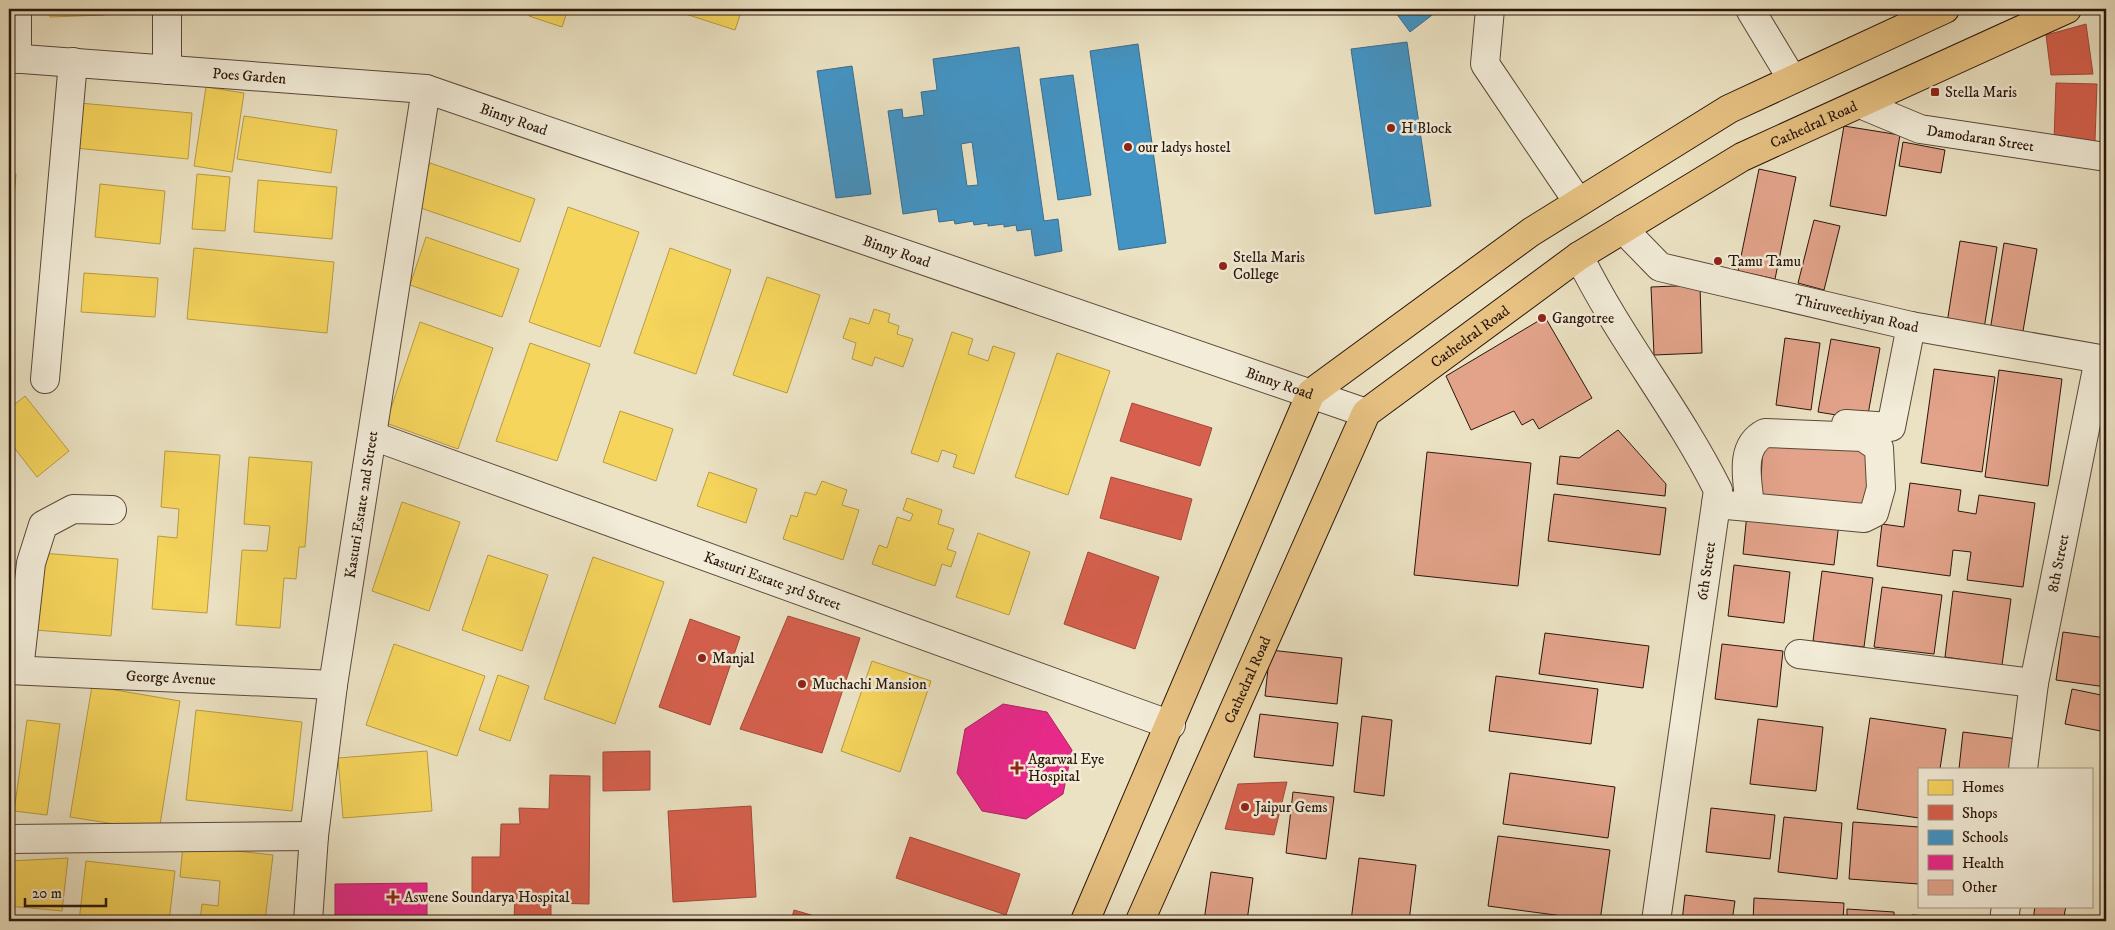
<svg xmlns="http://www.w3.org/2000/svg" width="2115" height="930" font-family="'IM FELL DW Pica',serif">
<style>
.homes{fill:#f6d55c;stroke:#b99b44}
.shops{fill:#d6604d;stroke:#a24a39}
.schools{fill:#4393c3;stroke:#3c6d8c;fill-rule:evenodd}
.health{fill:#e7298a;stroke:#ae2364}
.building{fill:#e2a38a;stroke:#2a150b}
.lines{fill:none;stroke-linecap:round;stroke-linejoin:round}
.minor-casing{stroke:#5a4839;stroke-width:30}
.major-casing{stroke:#2a150b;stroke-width:30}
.minor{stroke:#f2ecd8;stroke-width:28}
.major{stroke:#e6c182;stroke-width:28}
.poi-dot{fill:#8f2418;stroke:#f2ecd8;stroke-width:2}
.labels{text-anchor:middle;stroke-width:5;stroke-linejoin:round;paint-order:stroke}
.street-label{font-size:15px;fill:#2a150b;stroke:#f2ecd8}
.poi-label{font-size:15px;fill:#2a150b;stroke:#f2ecd8;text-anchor:start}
</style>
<rect width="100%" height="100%" fill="#ebe2c3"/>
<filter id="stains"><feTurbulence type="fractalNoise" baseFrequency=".004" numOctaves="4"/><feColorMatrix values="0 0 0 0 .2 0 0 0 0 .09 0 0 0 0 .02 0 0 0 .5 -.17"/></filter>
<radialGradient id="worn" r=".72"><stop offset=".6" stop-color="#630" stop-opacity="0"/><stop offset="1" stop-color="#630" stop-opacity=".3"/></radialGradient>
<path class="homes" d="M49,9H105V15L50,17Z
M531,9H568L562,27L529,16Z
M670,9H742L735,30Z
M206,87L244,93L232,172L194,166Z
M79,103L192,113L188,159L75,148Z
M244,116L337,130L331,173L237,159Z
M430,163L535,199L520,242L415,206Z
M9,173L16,174L10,248H9Z
M197,174L230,177L225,231L192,229Z
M258,180L337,187L332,239L254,232Z
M100,184L165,191L160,244L95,237Z
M568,207L639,232L600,347L529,322Z
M426,237L519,269L502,317L410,285Z
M194,248L334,262L327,333L187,319Z
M670,248L731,270L696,374L634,353Z
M84,273L158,278L155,317L81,312Z
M767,277L820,295L787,393L733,375Z
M874,309L890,314L888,322L899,326L897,334L913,339L903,367L875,357L872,366L852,359L856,343L843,338L850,318L869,324Z
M420,322L493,348L458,449L386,423Z
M952,332L973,339L968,354L988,361L993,346L1015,353L974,474L953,467L957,455L942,450L938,462L911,453Z
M530,343L590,364L557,461L496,441Z
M1057,353L1110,371L1068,495L1015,477Z
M25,396L69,451L37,477L9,441V409Z
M620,411L673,429L656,481L603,462Z
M165,451L220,455L207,613L152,609L158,536L177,538L179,509L161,507Z
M249,457L312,462L305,547H299L296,579L284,578L280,628L236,625L242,550L267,551L270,526L244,524Z
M709,472L757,489L746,523L697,506Z
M822,481L847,490L842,505L859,510L843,560L783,539L791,515L797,517L805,492L816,495Z
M907,498L942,510L938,524L954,529L947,549L956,552L951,567L942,564L935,586L872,564L879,545L887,548L897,517L910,521L913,514L903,510Z
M402,502L460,522L429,611L372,591Z
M9,525H14L9,597Z
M978,533L1030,552L1009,615L956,597Z
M41,553L118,559L111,636L35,630Z
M488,555L548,575L522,651L462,630Z
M593,557L664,582L615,724L544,699Z
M394,644L485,676L457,756L366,725Z
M872,661L931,681L900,772L841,751Z
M498,675L529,686L510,741L479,730Z
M92,686L180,701L159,831L70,817Z
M196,710L302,722L292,811L186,800Z
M27,720L60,724L47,815L14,811Z
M9,727H15L9,766Z
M427,751L432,811L343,818L338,758Z
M183,845L273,855L265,921H200L202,904L218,906L220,881L180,877Z
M68,858L62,911L9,906V861Z
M86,861L175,871L169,921H79Z
M9,919L56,921H9Z"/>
<path class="shops" d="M2086,24L2093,74L2051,75L2046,35Z
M2056,83L2097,84L2095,141L2054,140Z
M1132,403L1212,428L1200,466L1120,441Z
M1111,477L1192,499L1181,540L1100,518Z
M1088,552L1159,577L1135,649L1064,624Z
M788,616L860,638L822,753L740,729Z
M690,619L740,637L710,725L659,707Z
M650,751V790L603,791V752Z
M550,775L590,776L589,904L551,903V921H514L515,894L472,893V857H500L501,824H520L519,808L549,809Z
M1287,782L1274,835L1225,829L1238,784Z
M751,806L756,897L673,902L668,811Z
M910,837L1020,874L1006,915L896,878Z
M794,910L832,921H791Z"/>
<path class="schools" d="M1393,9H1440L1410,32Z
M1407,42L1431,206L1375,214L1351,49Z
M1138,44L1166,243L1119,250L1090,51Z
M1019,47L1044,221L1058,219L1062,251L1035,256L1031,229L1017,231L1016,225L1004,227V224L988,226V223L974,225L973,221L955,224L954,220L939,222L937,209L903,214L888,111L902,109L903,118L924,115L921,92L937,90L933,59ZM972,142L978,185L967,186L961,144Z
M852,66L871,194L836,198L817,71Z
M1073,75L1091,195L1058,200L1040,79Z"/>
<path class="health" d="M1003,704L1047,712L1072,750L1063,794L1026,819L982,811L957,773L965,729Z
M427,883V921H335V884Z"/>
<path class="building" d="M1844,126L1900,135L1886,216L1830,206Z
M1903,142L1945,150L1941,173L1899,166Z
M1759,169L1796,177L1775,279L1738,271Z
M1814,220L1840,226L1824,290L1798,283Z
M1960,241L1997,247L1984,329L1947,323Z
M2004,243L2037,249L2022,337L1990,331Z
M1700,285L1702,353L1654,355L1651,287Z
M1545,317L1592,398L1539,429L1533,419L1522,425L1514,411L1471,430L1446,376Z
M1785,338L1820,343L1811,410L1776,405Z
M1831,339L1880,348L1867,420L1818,412Z
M1934,369L1995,377L1982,472L1921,463Z
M1999,370L2062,379L2048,486L1985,477Z
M1618,430L1666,484L1665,496L1557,484L1560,456L1579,458Z
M1763,441L1871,447L1868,505L1760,500Z
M1427,452L1531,463L1518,586L1414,575Z
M1910,483L1961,490L1958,511L1976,514L1979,495L2035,503L2023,587L1967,580L1971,552L1953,550L1950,576L1877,566L1882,524L1904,527Z
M1554,494L1666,508L1660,555L1548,541Z
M1747,513L1839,523L1834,565L1743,554Z
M1734,565L1790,572L1784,623L1728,616Z
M1822,571L1873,578L1864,647L1813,641Z
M1882,587L1942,595L1934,654L1874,647Z
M1953,591L2011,599L2002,665L1945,657Z
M2063,632L2106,638V687L2056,680Z
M1545,633L1649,646L1643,688L1539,674Z
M1722,644L1783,651L1777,707L1715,699Z
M1270,650L1342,658L1337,704L1265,696Z
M1496,676L1598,689L1591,744L1489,731Z
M2072,689L2106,696V732L2065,724Z
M1260,714L1338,723L1333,766L1254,757Z
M1362,716L1392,720L1384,796L1354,792Z
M1870,718L1946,729L1940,769H1919V818L1857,809Z
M1758,719L1823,727L1816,791L1750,784Z
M1963,732L2018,739L2014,769H1959Z
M1510,773L1615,787L1608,838L1503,824Z
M1293,792L1334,797L1326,859L1286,853Z
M1711,808L1775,815L1770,859L1706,852Z
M1784,817L1842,823L1837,879L1778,872Z
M1853,822L1919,827V884L1849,879Z
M1498,836L1610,850L1600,921L1488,906Z
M1359,858L1416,865L1409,921H1351Z
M1211,872L1253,878L1247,921H1204Z
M1685,895L1735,901L1732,921H1682Z
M1754,898L1844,903L1843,921H1753Z
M2035,906H2066L2063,921H2033Z
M1847,909L1894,912V921H1847Z
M1912,915L1962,918V921H1912Z"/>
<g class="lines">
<defs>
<g id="minor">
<path d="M1490,9L1485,64L1578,202"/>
<path d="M1754,9L1751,11L1792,79"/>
<path id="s1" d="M9,58L426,89L1366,413"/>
<path d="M17,59V9"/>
<path d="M167,70V9"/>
<path id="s2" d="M1860,104L1920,129L2106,157"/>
<path id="s3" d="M1623,229L1660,267L1911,326L2106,360"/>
<path d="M1579,256C1619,338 1677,408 1718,490L1656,921"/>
<path d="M45,379L73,62"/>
<path d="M1846,424L1891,427L1911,326"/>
<path id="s4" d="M373,436L1171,725"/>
<path d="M1716,504L1864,518L1874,513L1881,488L1879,448L1863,437L1765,433C1738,447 1748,481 1750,507"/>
<path d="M1799,654L2034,683"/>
<path id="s5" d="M9,670L333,685"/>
<path d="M19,670L31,563L43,525L73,509L112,510"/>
<path id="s6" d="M2023,769L2034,683L2099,359"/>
<path d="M9,839L314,836"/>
<path id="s7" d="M308,921L314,836L333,685L426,89"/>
<path d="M2004,921L2006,906"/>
</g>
<g id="major">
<path d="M1085,921L1311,393L1531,232L1729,109L1945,9"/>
<path id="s8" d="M1140,921L1366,413L1579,256L1742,157L2067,9"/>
</g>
</defs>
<use href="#minor" class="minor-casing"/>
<use href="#major" class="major-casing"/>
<use href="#minor" class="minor"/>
<use href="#major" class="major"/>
</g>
<g class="poi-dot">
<rect x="1930" y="87" width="10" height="10" rx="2.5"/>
<circle cx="1391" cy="128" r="5"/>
<circle cx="1128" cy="147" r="5"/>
<circle cx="1718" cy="261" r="5"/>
<circle cx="1223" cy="266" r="5"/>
<circle cx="1542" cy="318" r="5"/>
<circle cx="702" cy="658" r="5"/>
<circle cx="802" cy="684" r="5"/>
<path d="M1014.5 760.5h5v5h5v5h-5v5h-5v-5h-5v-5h5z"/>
<circle cx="1245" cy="807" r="5"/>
<path d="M390.5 889.5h5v5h5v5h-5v5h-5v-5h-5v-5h5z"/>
</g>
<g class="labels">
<g class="street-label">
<text dy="5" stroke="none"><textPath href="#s1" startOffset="241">Poes Garden</textPath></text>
<text dy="5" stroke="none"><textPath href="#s1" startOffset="511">Binny Road</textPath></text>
<text dy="5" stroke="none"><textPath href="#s8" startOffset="1090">Cathedral Road</textPath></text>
<text dy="5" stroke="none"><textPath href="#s2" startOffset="126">Damodaran Street</textPath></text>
<text dy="5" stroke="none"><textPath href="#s1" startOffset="916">Binny Road</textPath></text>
<text dy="5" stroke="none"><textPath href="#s3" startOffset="255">Thiruveethiyan Road</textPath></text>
<text dy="5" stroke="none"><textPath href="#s8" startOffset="685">Cathedral Road</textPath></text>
<text dy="5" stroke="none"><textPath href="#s1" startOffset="1321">Binny Road</textPath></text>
<text dy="5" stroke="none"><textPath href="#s7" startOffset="420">Kasturi Estate 2nd Street</textPath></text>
<text dy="5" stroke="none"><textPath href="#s6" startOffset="209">8th Street</textPath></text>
<text transform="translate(1706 571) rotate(-82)" y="5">6th Street</text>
<text dy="5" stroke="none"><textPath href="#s4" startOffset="425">Kasturi Estate 3rd Street</textPath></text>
<text dy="5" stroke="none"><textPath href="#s5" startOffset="162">George Avenue</textPath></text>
<text dy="5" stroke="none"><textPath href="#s8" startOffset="264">Cathedral Road</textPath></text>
</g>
<g class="poi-label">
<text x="1945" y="97">Stella Maris</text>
<text x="1401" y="133">H Block</text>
<text x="1138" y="152">our ladys hostel</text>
<text x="1233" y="262">Stella Maris<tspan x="1233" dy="17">College</tspan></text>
<text x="1728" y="266">Tamu Tamu</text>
<text x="1552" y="323">Gangotree</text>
<text x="712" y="663">Manjal</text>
<text x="812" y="689">Muchachi Mansion</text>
<text x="1028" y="764">Agarwal Eye<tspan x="1028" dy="17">Hospital</tspan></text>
<text x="1255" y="812">Jaipur Gems</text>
<text x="404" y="902">Aswene Soundarya Hospital</text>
</g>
</g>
<rect width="2115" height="930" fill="none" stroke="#ebe2c3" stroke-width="30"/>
<rect x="10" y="10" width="2095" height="910" fill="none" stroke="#2a150b" stroke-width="2.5"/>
<rect x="15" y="15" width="2085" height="900" fill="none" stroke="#2a150b"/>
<rect x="1918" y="768" width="175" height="140" fill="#f2ecd8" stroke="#a29686"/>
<rect x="1928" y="780" width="25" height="15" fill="#f6d55c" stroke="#a29686"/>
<text x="1962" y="792" font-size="15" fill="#2a150b">Homes</text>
<rect x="1928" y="805" width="25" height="15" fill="#d6604d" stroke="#a29686"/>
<text x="1962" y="818" font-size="15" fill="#2a150b">Shops</text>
<rect x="1928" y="830" width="25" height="15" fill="#4393c3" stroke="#a29686"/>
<text x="1962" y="842" font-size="15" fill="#2a150b">Schools</text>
<rect x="1928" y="855" width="25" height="15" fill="#e7298a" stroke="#a29686"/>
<text x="1962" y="868" font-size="15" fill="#2a150b">Health</text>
<rect x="1928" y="880" width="25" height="15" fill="#e2a38a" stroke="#a29686"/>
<text x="1962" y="892" font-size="15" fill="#2a150b">Other</text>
<path d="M25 898v8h81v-8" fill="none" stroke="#2a150b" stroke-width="2.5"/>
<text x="32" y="898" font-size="15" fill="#2a150b" stroke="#f2ecd8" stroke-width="4" paint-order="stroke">20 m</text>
<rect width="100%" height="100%" filter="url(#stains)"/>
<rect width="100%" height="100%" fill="url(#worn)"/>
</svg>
